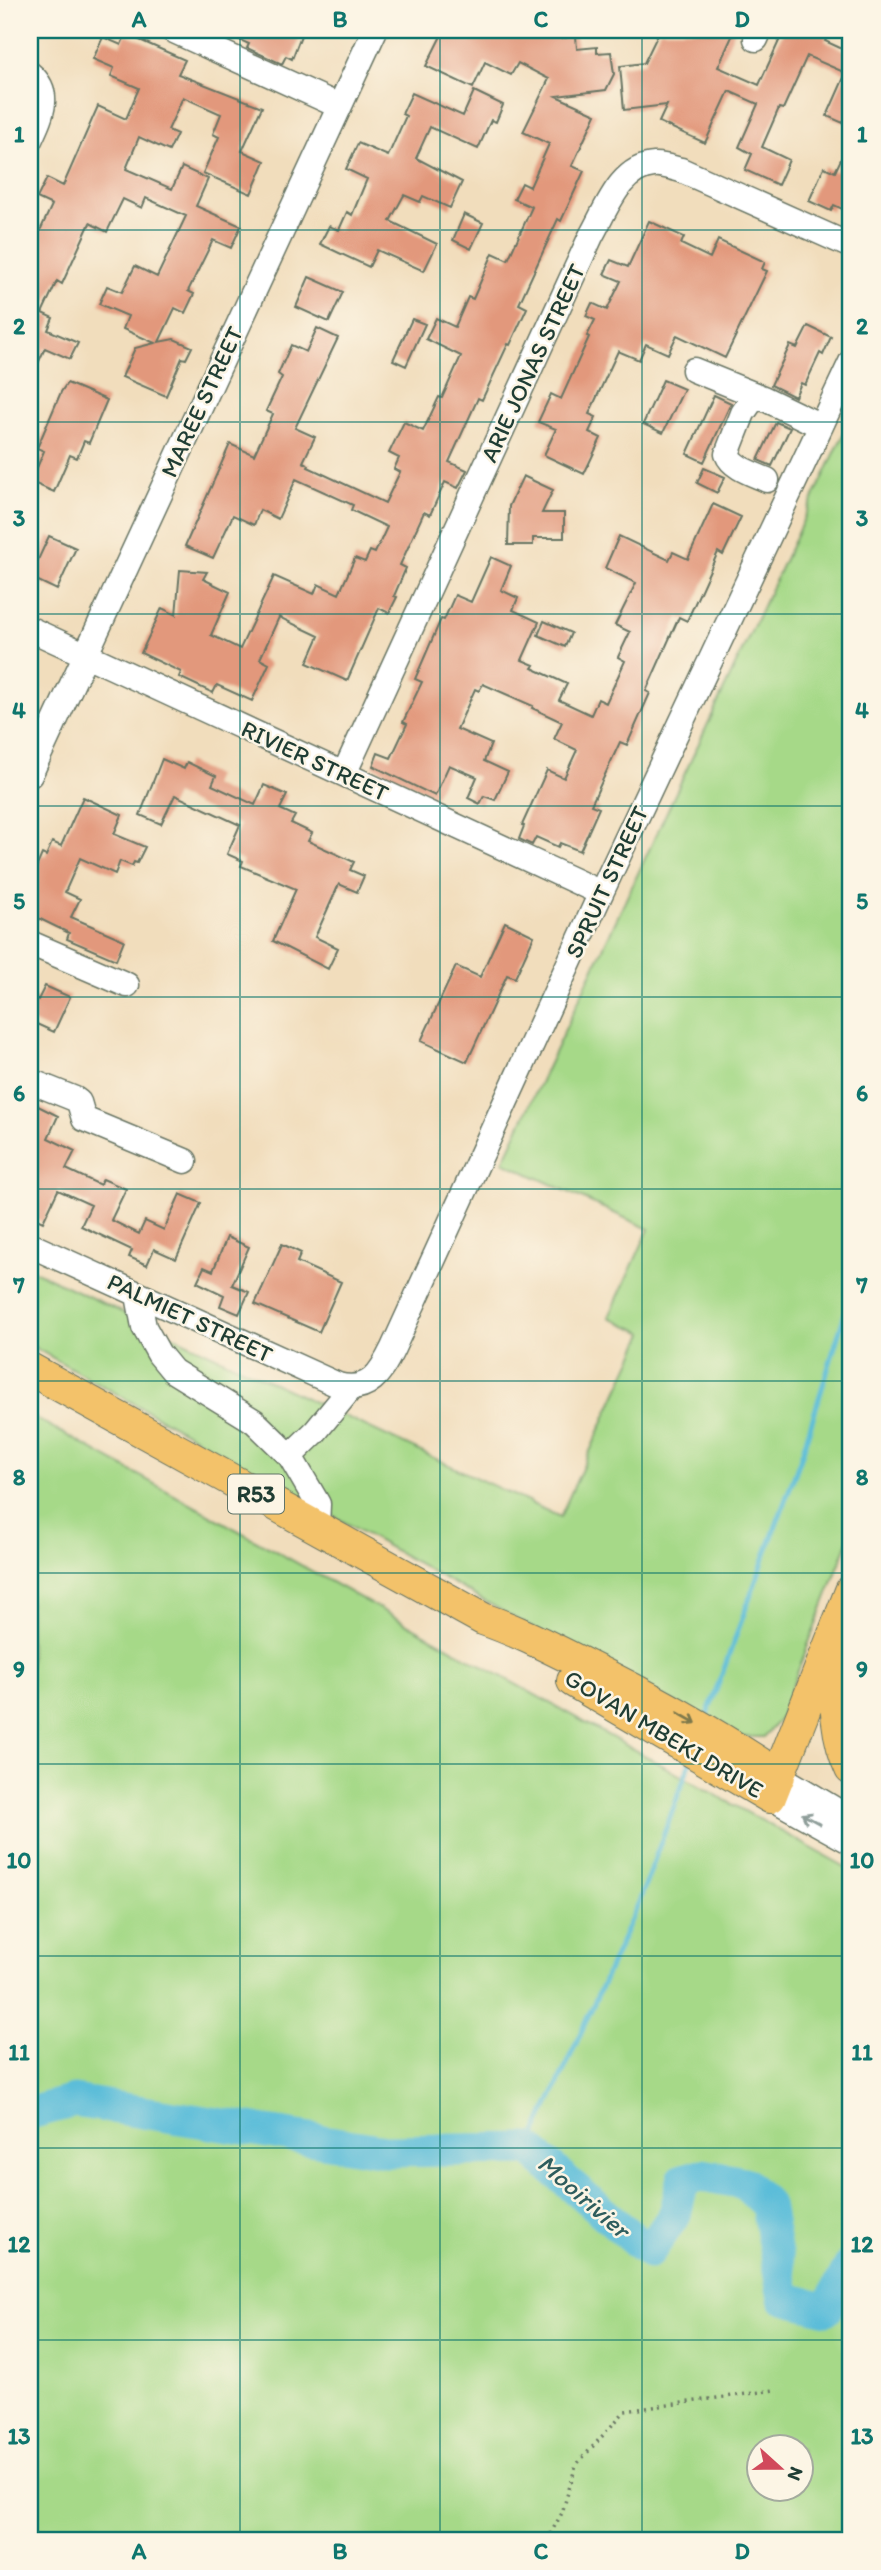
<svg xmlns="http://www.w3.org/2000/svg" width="881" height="2570" font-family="Itim,sans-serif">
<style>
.green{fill:#a6d988;stroke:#628b5e;stroke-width:2;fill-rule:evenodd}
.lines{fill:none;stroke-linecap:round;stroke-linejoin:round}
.stream{stroke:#5bbdd9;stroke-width:5}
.river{stroke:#5bbdd9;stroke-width:33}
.building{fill:#e2987b}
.minor-casing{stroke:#687564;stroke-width:27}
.major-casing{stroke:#687564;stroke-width:34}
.path{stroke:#687564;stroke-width:3.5;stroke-dasharray:2 5;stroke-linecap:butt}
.minor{stroke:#fff;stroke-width:24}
.major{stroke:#f3c26a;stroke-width:32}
.oneway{stroke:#7e794c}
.oneway2{stroke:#8f9e9a}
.grid{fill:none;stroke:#0f766e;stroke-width:2;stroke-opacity:0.55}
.labels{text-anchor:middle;stroke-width:5;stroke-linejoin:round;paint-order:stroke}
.shield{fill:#fcf5e5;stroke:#617469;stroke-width:2}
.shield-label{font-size:23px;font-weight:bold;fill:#1f3d34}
.street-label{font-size:24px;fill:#1f3d34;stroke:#fcf5e5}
.water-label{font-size:26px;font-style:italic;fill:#2e5d5d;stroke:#fcf5e5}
.neatline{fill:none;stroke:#0f766e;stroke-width:2.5}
.grid-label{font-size:23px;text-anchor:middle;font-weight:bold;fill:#0f766e}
</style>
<rect width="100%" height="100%" fill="#fcf5e5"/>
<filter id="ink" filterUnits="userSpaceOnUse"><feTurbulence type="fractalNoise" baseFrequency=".0143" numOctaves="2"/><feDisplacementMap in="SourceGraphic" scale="14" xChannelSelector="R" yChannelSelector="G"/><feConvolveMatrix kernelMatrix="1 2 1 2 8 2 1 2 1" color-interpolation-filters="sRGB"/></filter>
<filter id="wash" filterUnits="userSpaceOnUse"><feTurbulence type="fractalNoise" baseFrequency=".00686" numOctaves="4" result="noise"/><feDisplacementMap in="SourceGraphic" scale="28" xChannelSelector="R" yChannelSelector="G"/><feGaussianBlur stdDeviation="1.57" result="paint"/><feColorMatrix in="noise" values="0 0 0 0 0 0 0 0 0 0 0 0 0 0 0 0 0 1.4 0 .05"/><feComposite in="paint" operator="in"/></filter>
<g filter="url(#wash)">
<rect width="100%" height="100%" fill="#f1ddbc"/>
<path class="green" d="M851,418V1534L779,1720L764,1737H741L575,1652L30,1345V1269L560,1517L644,1333L609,1317L649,1229L503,1162Z
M30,1415L851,1870V2540H30ZM758,2448H800V2490H758Z"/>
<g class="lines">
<path class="stream" d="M706,1718L800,1460L851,1294
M529,2149L639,1902L691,1760"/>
<path class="river" d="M30,2113L74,2101L385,2151L529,2149L649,2252L675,2214L683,2180L702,2175L744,2183L767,2205L784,2298L827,2309L851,2264"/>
</g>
<g id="blocks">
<path class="building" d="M218,30H303L292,59L286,56L282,64L247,48L249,44Z
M444,30H548L546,33L561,31L562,38L576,36L577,49L597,47V53L611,52L614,74L606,90L556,96L596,114L572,166L584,171L561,221L558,219L519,304L527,308L510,345L508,344L482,400L478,398L449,462L467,470L458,488L445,482L430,515L424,512L400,565L406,568L394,596L397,597L389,613L379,608L347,681L307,663L319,636L279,617L260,659L269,664L252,701L217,685L213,693L179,677L181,672L141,653L162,608L176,615L180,570L207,572L203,579L230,592L211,635L240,649L274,576L314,594L318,584L339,594L355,558L365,562L370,551L375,553L387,527L351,510L353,505L296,479L278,519L260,510L254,525L233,515L213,558L185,546L230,444L254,455L273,414L266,411L282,377L278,374L291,345L306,352L317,328L338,338L295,428L315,437L303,462L309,465L308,467L385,503L400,472L394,469L399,458L389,453L404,422L423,431L439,397L442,398L461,356L426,339L436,318L455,327L468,297L473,299L493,253L508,260L532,207L514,199L522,183L530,187L549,144L523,132L549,79L518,63L511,75L485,62L473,88L426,66Z
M660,30H735L718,67L759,85L784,30H830L825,41L851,53V105L843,123L827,116L846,73L807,56L783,109L779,108L762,147L789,160L778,185L745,170L752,154L739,147L758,104L729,91L705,143L659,122L667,105L624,110L620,66L644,63Z
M126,34L185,60L178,74L262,107L242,151L265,161L251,194L203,173L219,137L213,134L221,114L183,97L168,130L177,134L169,151L139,137L126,169L172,189L182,167L208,179L196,206L241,226L231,248L213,240L188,291L194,294L185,313L175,308L159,342L174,339L192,347L186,359L182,358L166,396L122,377L135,348L155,343L123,329L128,316L99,304L107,286L122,292L135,266L157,277L186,216L146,198L142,208L123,199L107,232L90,223L62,284L57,281L42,313L53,318L48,330L78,343L70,359L45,348L30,381V286L37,271L30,268L38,251L32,248L52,205L37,198L47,178L63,186L98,106L126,119L139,88L111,76L114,68L93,59L103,37L121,45Z
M474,91L503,105L496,122L491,120L478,149L430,127L416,158L462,182L450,208L423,196L420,202L404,195L390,221L437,244L424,271L377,250L369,267L320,244L329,226L339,230L347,212L352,215L367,179L346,169L358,143L388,156L406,116L402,114L412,93L463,116Z
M851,138V213L834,205L831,211L809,201L824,167L835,172Z
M464,214L483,223L471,249L453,240Z
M649,221L684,237L681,244L710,258L718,240L765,262L762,269L767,271L725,358L677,335L668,354L646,344L639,360L618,351L589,414L596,417L589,432L601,438L584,474L544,455L556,429L538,422L551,394L561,399L589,337L587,336L595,320L586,316L592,303L607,310L621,281L604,274L611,260L628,267Z
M309,277L343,292L329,322L296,307Z
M412,319L425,324L406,366L393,360Z
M808,326L831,337L823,355L820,353L805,385L801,383L795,397L771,385L790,345L797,348Z
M663,380L684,389L663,433L643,424Z
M67,383L107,400L89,443L84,441L77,458L70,455L54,492L31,482L44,451L37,448L61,392Z
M714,395L731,403L704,462L687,454Z
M776,422L790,428L772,466L758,460Z
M704,468L725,477L717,493L697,483Z
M523,476L553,490L542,513H564V538H533V545H508L509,506Z
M713,504L741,517L723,555L718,552L687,621L679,617L646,691L650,693L627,745L620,742L591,805L599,808L580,851L560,843L558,847L536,837L532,845L519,839L524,826L522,825L547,770L564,778L577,750L554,739L562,722L532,708L533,706L483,684L479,691L475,689L457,729L491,744L484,761L508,772L495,800L484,796L480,804L468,798L477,777L449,765L435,796L373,766L378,753L391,758L407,724L403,722L422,682L415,679L441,619L444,620L455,595L471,602L491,557L511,566L501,590L518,598L513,610L539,622L522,660L534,665L532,668L567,684L559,700L591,715L598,699L606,703L625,661L618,657L630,632L615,625L636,583L605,568L619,536L669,560L673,552L688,559Z
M49,536L76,548L57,590L30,577Z
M544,621L571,633L565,647L538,635Z
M162,759L184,769L187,762L216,776L212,785L255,805L264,785L287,795L280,809L295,816L291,823L312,833L308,841L354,862L350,870L364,876L357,892L339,884L315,937L338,948L328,969L273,941L296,889L241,866L243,861L227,854L240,825L175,795L161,824L140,815Z
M83,797L122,815L114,834L145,847L137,863L134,862L132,866L120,861L115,874L80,858L65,892L80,899L71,917L124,940L116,960L67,939L69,933L30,914V882L42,854L46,856L52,842L61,846Z
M505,922L534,936L515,978L507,975L467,1062L421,1041L456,966L480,977Z
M45,986L70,997L54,1032L30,1021V996L38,1000Z
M30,1102L58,1116L48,1138L75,1151L66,1169L100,1185L103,1179L126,1189L111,1220L139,1234L145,1221L164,1230L180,1194L201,1203L176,1259L154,1249L147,1265L129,1257L132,1250L81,1226L91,1205L58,1190L43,1222L30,1216Z
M227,1237L249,1247L232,1285L249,1292L239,1314L220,1306L224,1295L197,1282L204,1267L213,1271Z
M282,1244L301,1253L297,1262L341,1282L319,1332L255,1304Z"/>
</g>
</g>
<g filter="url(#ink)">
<use href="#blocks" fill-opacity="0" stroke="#687564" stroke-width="2"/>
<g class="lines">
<defs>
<path id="minor" d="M172,30L339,106
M756,39L760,30
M30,74C53,93 41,116 30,140
M694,370L763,398
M767,480C754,474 732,468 727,454L743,413L752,400L763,398L821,426
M30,629L601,893
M344,774L591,236C606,210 620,167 654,165C662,164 672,168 681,170L851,246
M30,775L375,30
M30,943L127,985
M30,1081L75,1099L79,1102L84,1119L185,1161
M30,1245L338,1385C369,1393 381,1373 393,1348L601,893L851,362
M138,1295L144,1327L159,1354L173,1371L254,1421L290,1456L318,1504L317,1527
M290,1456L315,1432L351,1388
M779,1776L851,1819
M770,1797L851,1842"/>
<path id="major" d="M30,1369L483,1619C518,1631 551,1648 585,1665C652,1698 716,1734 779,1776
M835,1647C836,1688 833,1731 851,1769
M573,1681L770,1797L851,1591"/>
</defs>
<use href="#minor" class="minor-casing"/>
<use href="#major" class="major-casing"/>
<path class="path" d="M547,2540L562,2513L576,2465L625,2411L775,2390"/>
<use href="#minor" class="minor"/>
<use href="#major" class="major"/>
</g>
<defs><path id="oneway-shaft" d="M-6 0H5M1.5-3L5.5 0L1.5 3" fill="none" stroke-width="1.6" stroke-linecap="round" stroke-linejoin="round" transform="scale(1.75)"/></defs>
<use class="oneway" href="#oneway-shaft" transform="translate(687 1718) rotate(30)"/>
<use class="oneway2" href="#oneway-shaft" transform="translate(811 1819) rotate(-151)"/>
</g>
<path class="grid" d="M240,30V2540M440,30V2540M642,30V2540M30,230H851M30,422H851M30,614H851M30,806H851M30,997H851M30,1189H851M30,1381H851M30,1573H851M30,1764H851M30,1956H851M30,2148H851M30,2340H851"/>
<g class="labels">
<rect class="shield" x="228" y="1474.5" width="56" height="39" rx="5"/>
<g class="shield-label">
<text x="256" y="1502">R53</text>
</g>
<g class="street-label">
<text transform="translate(533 363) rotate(-65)" y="8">ARIE JONAS STREET</text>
<text transform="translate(202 402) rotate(-65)" y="8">MAREE STREET</text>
<text transform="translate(315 761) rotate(25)" y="8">RIVIER STREET</text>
<text transform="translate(607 882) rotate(-65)" y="8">SPRUIT STREET</text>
<text transform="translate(190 1318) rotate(25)" y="8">PALMIET STREET</text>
<text transform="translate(664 1734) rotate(31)" y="8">GOVAN MBEKI DRIVE</text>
</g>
<g class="water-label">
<text transform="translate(584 2196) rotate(41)" y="9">Mooirivier</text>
</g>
</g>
<rect width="881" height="2570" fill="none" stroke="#fcf5e5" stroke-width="77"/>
<g transform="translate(780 2468) rotate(111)"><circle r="33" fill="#fcf5e5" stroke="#a4ab9e" stroke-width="2"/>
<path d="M0-5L12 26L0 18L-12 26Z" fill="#d1495b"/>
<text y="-10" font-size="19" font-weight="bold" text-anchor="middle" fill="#1f3d34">N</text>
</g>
<rect x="38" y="38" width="804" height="2494" class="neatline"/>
<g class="grid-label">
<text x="139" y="27">A</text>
<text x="340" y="27">B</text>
<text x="541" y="27">C</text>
<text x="742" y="27">D</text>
<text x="19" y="142">1</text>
<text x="862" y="142">1</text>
<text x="19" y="334">2</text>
<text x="862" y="334">2</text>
<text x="19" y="526">3</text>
<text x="862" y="526">3</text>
<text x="19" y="718">4</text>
<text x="862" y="718">4</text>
<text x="19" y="909">5</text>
<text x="862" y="909">5</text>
<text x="19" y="1101">6</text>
<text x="862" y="1101">6</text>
<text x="19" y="1293">7</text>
<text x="862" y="1293">7</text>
<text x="19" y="1485">8</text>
<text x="862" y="1485">8</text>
<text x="19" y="1677">9</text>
<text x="862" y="1677">9</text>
<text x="19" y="1868">10</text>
<text x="862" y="1868">10</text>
<text x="19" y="2060">11</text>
<text x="862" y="2060">11</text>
<text x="19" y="2252">12</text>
<text x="862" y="2252">12</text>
<text x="19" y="2444">13</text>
<text x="862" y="2444">13</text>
<text x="139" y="2559">A</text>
<text x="340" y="2559">B</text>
<text x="541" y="2559">C</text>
<text x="742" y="2559">D</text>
</g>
</svg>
